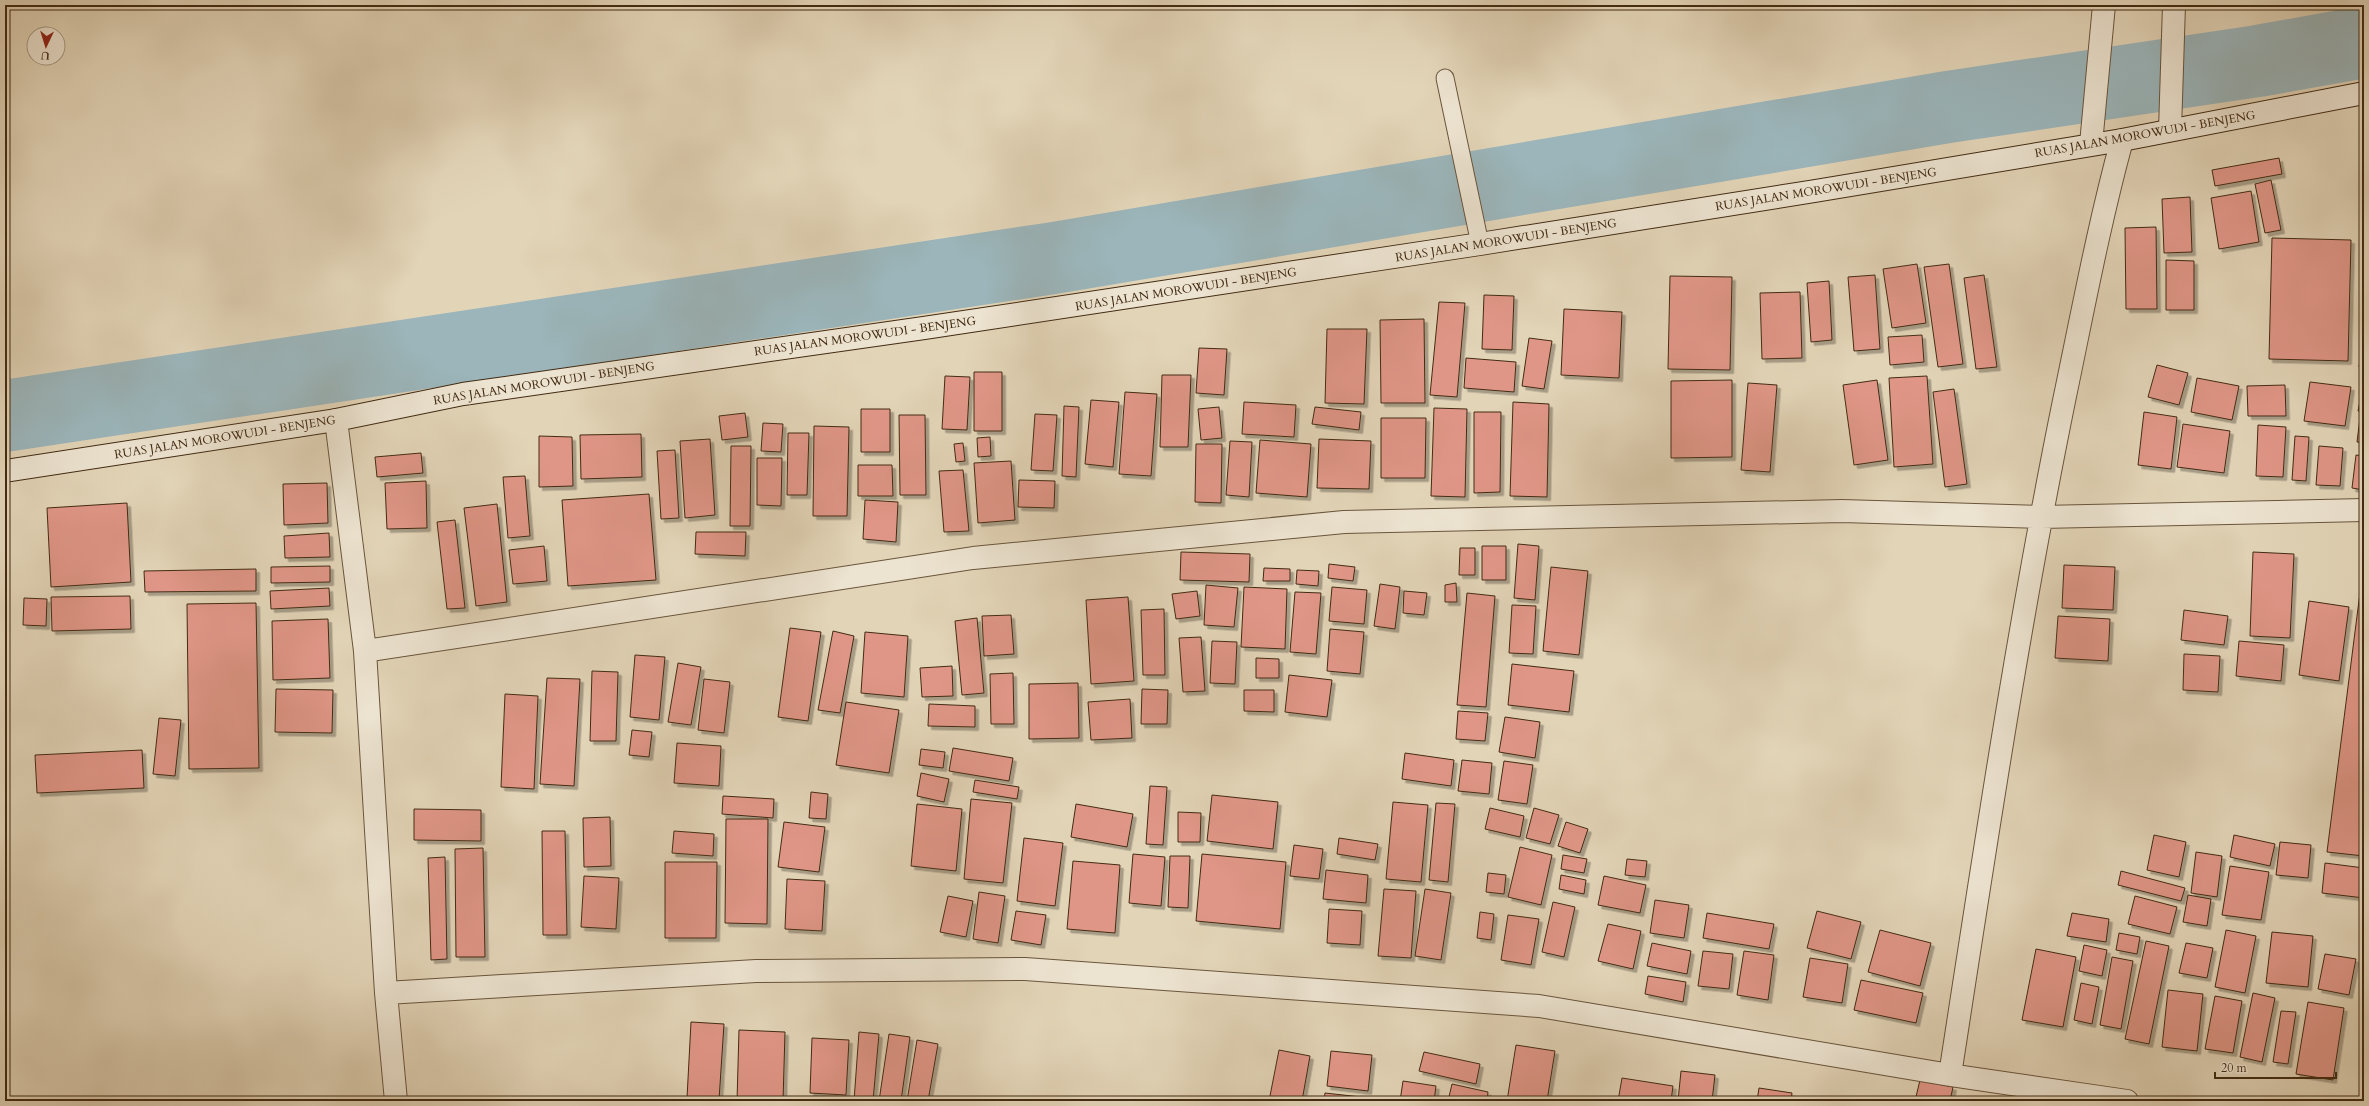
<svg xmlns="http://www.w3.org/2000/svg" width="2369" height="1106" font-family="Cardo,serif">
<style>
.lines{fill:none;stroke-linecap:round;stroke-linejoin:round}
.river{stroke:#9bb5ba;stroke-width:72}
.building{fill:#e09687;stroke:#422b13;filter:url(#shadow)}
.lane-casing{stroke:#6a553c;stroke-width:19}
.street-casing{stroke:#6a553c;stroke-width:24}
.secondary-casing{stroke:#422b13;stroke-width:24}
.lane{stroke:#ece3d0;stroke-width:17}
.street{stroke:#ece3d0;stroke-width:22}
.secondary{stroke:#ece3d0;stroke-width:22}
.labels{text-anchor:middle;stroke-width:3.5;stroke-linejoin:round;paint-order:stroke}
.street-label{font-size:12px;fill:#422b13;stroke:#ece3d0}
</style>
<defs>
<filter id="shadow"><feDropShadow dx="3.5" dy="3.5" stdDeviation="0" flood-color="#0004"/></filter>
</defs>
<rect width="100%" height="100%" fill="#e2d4b7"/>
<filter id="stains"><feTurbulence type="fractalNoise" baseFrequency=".005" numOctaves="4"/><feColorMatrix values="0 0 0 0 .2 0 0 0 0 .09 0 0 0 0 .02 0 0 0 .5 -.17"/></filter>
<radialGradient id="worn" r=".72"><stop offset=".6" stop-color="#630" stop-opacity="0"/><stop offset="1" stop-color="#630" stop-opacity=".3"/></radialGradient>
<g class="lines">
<path class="river" d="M5,416L1054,258L1948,107L2258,61L2364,42"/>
</g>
<path class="building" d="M2279,158L2282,174L2215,186L2212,170Z
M2361,168H2364V204H2361Z
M2271,180L2281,230L2265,233L2255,184Z
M2251,191L2259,242L2219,249L2211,198Z
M2190,197L2192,252L2164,253L2162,199Z
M2156,227L2157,309H2126L2125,228Z
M2272,238L2351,240L2348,361L2269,359Z
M2166,260L2194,261V310H2166Z
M1917,264L1926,323L1892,328L1883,269Z
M1949,264L1963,364L1938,367L1924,267Z
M1875,275L1880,349L1854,351L1848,277Z
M1984,275L1997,367L1976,369L1964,278Z
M1670,276L1732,277L1730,370L1668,369Z
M1829,281L1832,340L1811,342L1807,283Z
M1800,292L1802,358L1762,359L1760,293Z
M1484,295L1514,296L1512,350L1482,349Z
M1439,302L1465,303L1457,397L1430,395Z
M1564,309L1622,312L1619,378L1561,375Z
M1424,319L1425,403H1381L1380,320Z
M1327,329H1367L1364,404L1325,403Z
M2364,329V367H2359Z
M1922,335L1924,362L1890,365L1888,337Z
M1529,338L1552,341L1544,389L1522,386Z
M1199,348L1227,349L1224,395L1196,393Z
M1466,358L1516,362L1514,392L1464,388Z
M2157,365L2188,373L2179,405L2148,397Z
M974,372H1002V431H974Z
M1162,375H1191L1188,447H1160Z
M945,376L970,377L967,430L942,429Z
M1927,376L1933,464L1894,467L1889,378Z
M2197,378L2239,386L2232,420L2191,412Z
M1732,380V457L1671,458V381Z
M1877,380L1888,460L1854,465L1843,385Z
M2310,382L2351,387L2345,426L2304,421Z
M1748,383L1777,385L1770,472L1741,470Z
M2285,385L2286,416H2248L2247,386Z
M1954,389L1967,484L1945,487L1933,392Z
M2362,390H2364V412L2358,411Z
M1125,392L1157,394L1151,476L1119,474Z
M1091,400L1119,402L1113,467L1085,464Z
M1244,402L1296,405L1294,437L1242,434Z
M1513,402L1549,404L1547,497L1510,496Z
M1064,406L1079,407L1076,477L1062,476Z
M1219,407L1222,438L1201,440L1198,409Z
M1315,407L1361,412L1359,430L1312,424Z
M1434,408L1467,409L1465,497L1431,496Z
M861,409H890V452H861Z
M1474,412H1501L1500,492L1474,493Z
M2144,412L2177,417L2171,469L2138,465Z
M745,413L748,437L722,440L719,416Z
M1035,414L1057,415L1053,471L1031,470Z
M899,415H925L926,495H900Z
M1381,418H1426L1425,478H1381Z
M2360,418H2364V443L2357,442Z
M763,423L783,424L781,452L761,451Z
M2183,424L2230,431L2224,473L2177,467Z
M2258,425L2286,427L2283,477L2256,476Z
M814,426L849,427L847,516H813Z
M788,433H809L807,495H787Z
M641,434L642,477L581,479L580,435Z
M539,436L572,437L573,486L539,487Z
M2295,436L2309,437L2306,481L2292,480Z
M990,437L991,456L978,457L977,438Z
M710,439L715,515L685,518L680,441Z
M1319,439L1371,441L1369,489L1317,488Z
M1260,440L1311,444L1307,497L1256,493Z
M1230,441L1252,442L1249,497L1226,495Z
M963,443L965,461L956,462L954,444Z
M1196,444H1222L1221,503L1195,502Z
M731,446H751L750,526H730Z
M2319,446L2343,448L2340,486L2316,485Z
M675,450L679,518L661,519L657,451Z
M421,453L423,473L377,477L375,457Z
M2356,455L2364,456V490L2352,488Z
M757,458H782L781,506L757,505Z
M1011,461L1015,520L978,523L974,463Z
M858,465H892L893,496H858Z
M963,470L969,531L944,532L939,471Z
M525,476L530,536L508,538L503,477Z
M1019,480L1055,481L1054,508L1018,507Z
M426,481L427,528L387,529L385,483Z
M327,483L328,523L284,525L283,484Z
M649,494L656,580L568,586L562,500Z
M865,500L898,502L896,542L863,539Z
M127,503L131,582L51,587L47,508Z
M497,504L507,602L476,606L464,508Z
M455,520L465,608L447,609L437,522Z
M696,532H746L745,556L695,554Z
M329,533L330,557L285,558L284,536Z
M1518,544L1539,546L1535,600L1514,598Z
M544,546L547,581L513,584L509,550Z
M1482,546H1506V580H1482Z
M1460,548H1475V575H1459Z
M1181,552L1250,554L1249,582L1180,580Z
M2253,552L2294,554L2290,638L2250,636Z
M1329,564L1355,567L1353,581L1328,578Z
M2064,565L2115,567L2113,610L2062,608Z
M330,566V582L271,583V567Z
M1551,567L1588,571L1579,655L1543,651Z
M1264,568L1290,569V581H1263Z
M256,569V591L145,592L144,571Z
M2363,569H2364V856L2327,852Z
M1297,570L1319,571L1318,586L1296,584Z
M1456,583L1457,602H1445V585Z
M1380,584L1400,587L1395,629L1374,626Z
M1206,585L1238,588L1234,627L1204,625Z
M1244,587L1287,589L1285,649L1241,647Z
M1332,587L1367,590L1364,624L1329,621Z
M329,588L330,606L271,609L270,591Z
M1197,591L1200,616L1176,619L1172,594Z
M1404,591L1427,593L1424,615L1403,613Z
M1295,592L1321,593L1316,654L1290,652Z
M1467,593L1495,596L1486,707L1457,705Z
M130,596L131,629L52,631L51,597Z
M1128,597L1134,681L1091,684L1086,600Z
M24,598L47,599L46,626L23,625Z
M2309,601L2349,607L2339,681L2299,675Z
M256,603L259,768L189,769L187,604Z
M1512,605L1536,606L1533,654L1509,653Z
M1164,609L1165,675H1143L1141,610Z
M2184,610L2228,616L2224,645L2181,640Z
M1011,615L1014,654L984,656L982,616Z
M2058,616L2110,619L2108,661L2055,658Z
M977,618L984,693L962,695L955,621Z
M328,619L330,678L273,680L272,621Z
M790,628L821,632L808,721L778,717Z
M1330,629L1364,632L1360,674L1327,671Z
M833,631L854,636L840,713L818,710Z
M865,632L908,636L904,697L861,693Z
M1201,637L1205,691L1183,692L1179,638Z
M1212,641L1237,642L1235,684L1210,683Z
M2239,641L2284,645L2281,681L2236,676Z
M2184,654L2220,656L2218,692L2183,690Z
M635,655L665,657L659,720L630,717Z
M1256,658L1279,659V678H1256Z
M678,663L701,667L691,725L668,722Z
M1512,664L1574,671L1569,712L1508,705Z
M952,666L953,696L922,697L920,668Z
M592,671L618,672L616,741H590Z
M1013,673L1014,724H991L990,674Z
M1289,675L1332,680L1327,717L1285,712Z
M547,678L580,679L574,786L540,784Z
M704,679L730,682L724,733L698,730Z
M1078,683L1079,738L1029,739V684Z
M276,689L333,690L332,733L275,732Z
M1142,689L1168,690L1167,724H1141Z
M1244,690H1274V712L1244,711Z
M505,694L538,696L534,789L501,787Z
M1130,699L1132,738L1091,740L1088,702Z
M846,702L899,710L889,773L836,765Z
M929,704L975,706V727L928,726Z
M1458,711L1488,713L1485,741L1456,739Z
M1505,717L1540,722L1535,758L1499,752Z
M159,718L181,720L175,776L153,774Z
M632,730L652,732L649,757L629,755Z
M677,743L721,746L719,786L674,783Z
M953,748L1013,758L1009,781L949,771Z
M921,749L945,752L943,768L919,765Z
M142,750L144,788L37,793L35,755Z
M1405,753L1454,760L1451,786L1402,779Z
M1462,760L1492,763L1489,794L1458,791Z
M1504,761L1533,765L1527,804L1498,800Z
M921,773L949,779L944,802L917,796Z
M975,780L1019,787L1017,799L973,792Z
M1150,786L1167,787L1163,845L1146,844Z
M811,792L828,794L826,819L809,818Z
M1212,795L1278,802L1273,849L1207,841Z
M723,796L774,799L773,818L722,814Z
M971,799L1012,803L1003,883L964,879Z
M1393,802L1428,805L1421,882L1386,879Z
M1436,803L1455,804L1448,882L1429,880Z
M917,804L962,809L956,871L911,866Z
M1076,804L1133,814L1127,847L1071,837Z
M1490,808L1524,816L1520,837L1485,829Z
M1534,808L1559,815L1550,844L1526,838Z
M414,809L481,810V841L414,840Z
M1178,812L1201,813L1200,842H1178Z
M610,817L611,866L584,867L583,818Z
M726,819H768L767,924L725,923Z
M784,822L825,827L819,872L778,867Z
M1566,822L1588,829L1580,853L1558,846Z
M542,831H565L567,935H543Z
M674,831L714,834L713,856L672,853Z
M2154,835L2186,842L2179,877L2147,870Z
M2234,835L2275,844L2270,866L2230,857Z
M1024,838L1063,843L1055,906L1017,901Z
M1339,838L1378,844L1375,860L1337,854Z
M2280,842L2311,845L2308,878L2276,875Z
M1294,845L1323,849L1319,879L1290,876Z
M1520,847L1552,855L1541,905L1508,897Z
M483,848L485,957H456L455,849Z
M2196,852L2222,856L2217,897L2191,893Z
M1133,854L1165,857L1161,906L1129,903Z
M1202,854L1286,862L1280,929L1196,921Z
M1563,855L1587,859L1584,873L1561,869Z
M1170,856H1190L1188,908L1168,907Z
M445,857L447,959L431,960L428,858Z
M1627,859L1647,861L1645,877L1625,875Z
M1073,861L1120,865L1115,933L1067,929Z
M665,862H717L716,938H665Z
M2325,863L2364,868V898L2322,893Z
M2230,866L2269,872L2261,920L2222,915Z
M1326,870L1368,875L1366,903L1323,899Z
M2121,871L2185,888L2181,901L2118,885Z
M1488,873L1506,875L1504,894L1486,892Z
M1561,875L1586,880L1584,894L1559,889Z
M584,876L619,878L616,929L581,927Z
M1604,876L1646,885L1640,913L1598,905Z
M787,879L825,881L822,931L785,929Z
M1384,889L1416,891L1411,958L1378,956Z
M1425,889L1451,893L1441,960L1415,956Z
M979,892L1005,896L998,943L973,939Z
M2188,895L2211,899L2207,926L2183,922Z
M948,896L973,901L966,937L940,932Z
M2135,896L2177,907L2170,934L2128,924Z
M1655,900L1689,905L1684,938L1650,933Z
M1553,902L1575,907L1564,957L1542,952Z
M1329,909L1362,911L1360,945L1327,943Z
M1016,911L1046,915L1041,945L1011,940Z
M1817,911L1861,922L1851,959L1807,948Z
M1480,912L1494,914L1491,940L1477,938Z
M1707,913L1774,924L1769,949L1703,938Z
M2072,913L2109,919L2106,942L2067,936Z
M1508,915L1539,919L1531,965L1501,960Z
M1608,924L1641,931L1633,969L1598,961Z
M1880,930L1931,943L1920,986L1868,972Z
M2226,930L2256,936L2245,993L2215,987Z
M2272,932L2313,936L2308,987L2266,983Z
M2119,933L2140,937L2137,954L2116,950Z
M2146,941L2169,946L2149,1044L2125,1039Z
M1652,943L1691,951L1687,974L1647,966Z
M2186,943L2213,948L2207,978L2179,973Z
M2084,945L2107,950L2102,976L2079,971Z
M2036,949L2076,957L2063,1027L2022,1020Z
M1703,951L1733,954L1729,989L1698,986Z
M1744,951L1774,955L1768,1000L1737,995Z
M2325,954L2356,959L2349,995L2318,989Z
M2112,957L2133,961L2121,1029L2100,1025Z
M1810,958L1848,964L1842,1003L1803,997Z
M1648,976L1686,982L1683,1002L1645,994Z
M1861,980L1923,993L1916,1023L1854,1010Z
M2081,983L2099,987L2092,1024L2074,1020Z
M2168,990L2203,994L2197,1051L2162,1047Z
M2253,993L2275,998L2262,1062L2240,1057Z
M2215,996L2242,1001L2233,1053L2205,1049Z
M2308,1002L2344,1008L2333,1080L2296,1074Z
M2281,1011L2296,1012L2288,1064L2273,1062Z
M691,1022L724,1024L719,1100L687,1098Z
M739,1030L785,1032L783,1101H737Z
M859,1032L879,1034L873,1101H854Z
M889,1034L910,1037L901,1101H879Z
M812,1038L849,1040L846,1095L810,1093Z
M917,1040L938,1044L928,1101H907Z
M1516,1045L1555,1051L1547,1101H1507Z
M1279,1050L1310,1056L1302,1101H1269Z
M1331,1051L1372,1055L1368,1091L1327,1086Z
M1424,1052L1480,1064L1476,1084L1419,1071Z
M1681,1071L1715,1075L1712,1101H1678Z
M1622,1078L1673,1086L1671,1101H1618Z
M1920,1080L1953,1087L1950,1101H1915Z
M1403,1081L1436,1086L1434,1101H1400Z
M1452,1084L1488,1092L1487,1101H1448Z
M1759,1088L1792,1093L1791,1101H1757Z
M1325,1093L1361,1097V1101H1324Z"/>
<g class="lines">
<defs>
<path id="lane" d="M1445,78L1480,244"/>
<path id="street" d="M2170,130L2174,5
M2091,144L2104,5
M336,420L365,651L386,993L396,1101
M365,651L973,558L1344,522L1842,511L2041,517L2364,510
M386,993L756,971L1025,969L1539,1006L1950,1075L2127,1101
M1950,1075C1985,848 2019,621 2065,396C2083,310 2099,224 2122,140"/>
<path id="secondary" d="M5,471L336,420L463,394L924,328L1480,244L1815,191L2122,140L2364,93"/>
</defs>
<use href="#lane" class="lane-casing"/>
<use href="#street" class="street-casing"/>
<use href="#secondary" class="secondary-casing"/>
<use href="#lane" class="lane"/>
<use href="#street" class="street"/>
<use href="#secondary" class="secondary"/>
</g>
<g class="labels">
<g class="street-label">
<text transform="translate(2145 134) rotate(-10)" y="4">RUAS JALAN MOROWUDI - BENJENG</text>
<text transform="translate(1826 189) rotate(-9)" y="4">RUAS JALAN MOROWUDI - BENJENG</text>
<text transform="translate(1506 240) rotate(-9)" y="4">RUAS JALAN MOROWUDI - BENJENG</text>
<text transform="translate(1186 289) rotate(-9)" y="4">RUAS JALAN MOROWUDI - BENJENG</text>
<text transform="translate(865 336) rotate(-8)" y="4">RUAS JALAN MOROWUDI - BENJENG</text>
<text transform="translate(544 383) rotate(-9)" y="4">RUAS JALAN MOROWUDI - BENJENG</text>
<text transform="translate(225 437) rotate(-9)" y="4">RUAS JALAN MOROWUDI - BENJENG</text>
</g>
</g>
<rect width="2369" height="1106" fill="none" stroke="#e2d4b7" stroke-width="20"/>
<rect x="6" y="6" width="2357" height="1094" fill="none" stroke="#422b13" stroke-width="2"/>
<rect x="10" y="10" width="2349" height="1086" fill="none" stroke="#422b13"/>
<g transform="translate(46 46) rotate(184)"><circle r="19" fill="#ece3d0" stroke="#a89984"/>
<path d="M0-3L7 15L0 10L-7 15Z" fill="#8f2418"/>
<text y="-6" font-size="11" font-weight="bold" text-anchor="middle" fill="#422b13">U</text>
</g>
<path d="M2215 1072v6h121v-6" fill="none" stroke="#422b13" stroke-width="2"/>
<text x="2221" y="1072" font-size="12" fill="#422b13" stroke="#ece3d0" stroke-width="3" paint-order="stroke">20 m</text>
<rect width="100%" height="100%" filter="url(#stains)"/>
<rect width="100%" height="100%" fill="url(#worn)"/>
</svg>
